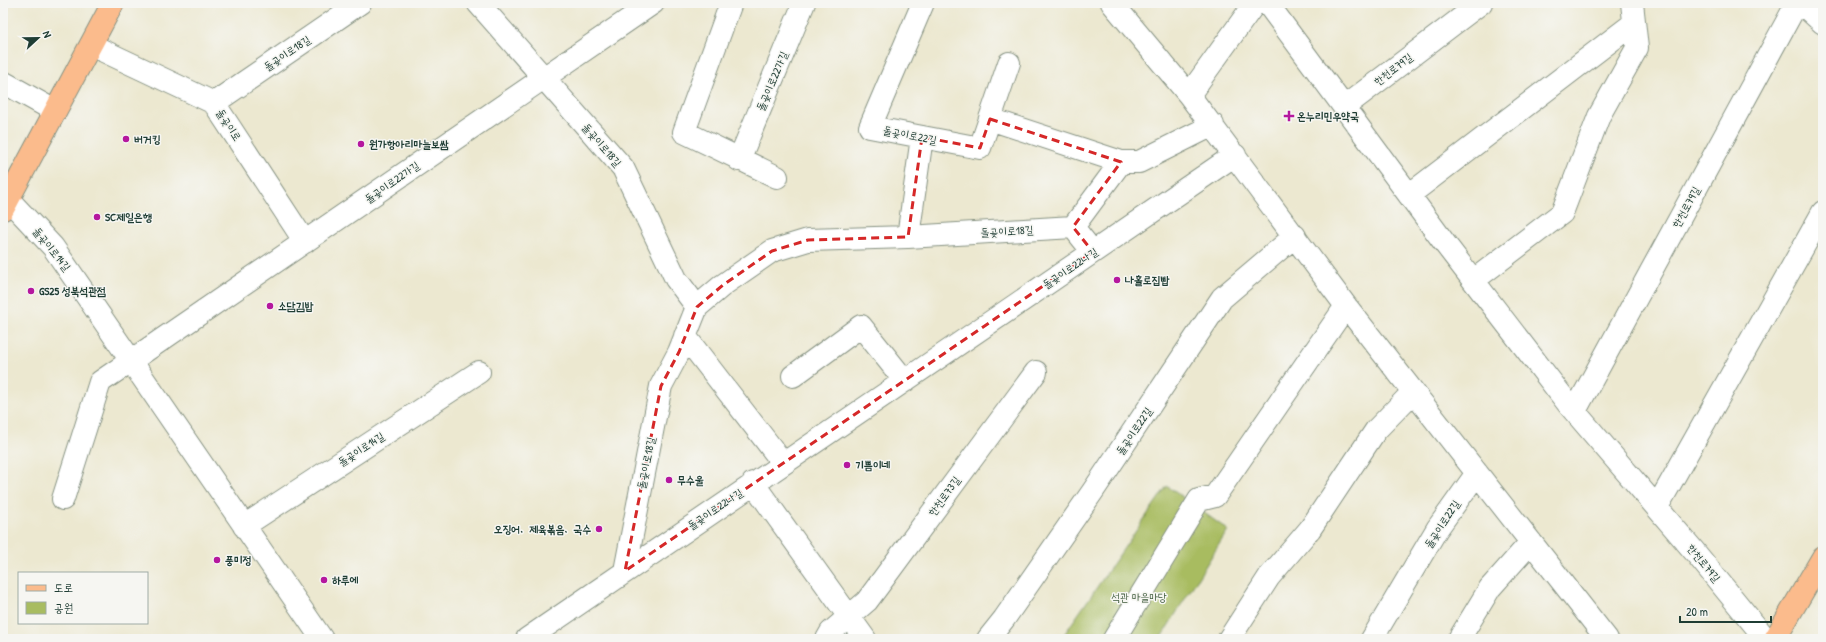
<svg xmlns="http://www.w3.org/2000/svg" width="1826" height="642" font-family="'Patrick Hand','Poor Story',sans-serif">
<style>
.green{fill:#a8bc61;stroke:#647c4a}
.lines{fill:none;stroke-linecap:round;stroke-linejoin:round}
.minor-casing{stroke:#869282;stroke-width:24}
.major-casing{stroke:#869282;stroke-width:24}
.minor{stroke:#fff;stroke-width:22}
.major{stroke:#fbbb8c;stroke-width:22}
.marked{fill:none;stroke:#d62828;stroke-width:3;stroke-dasharray:8 5;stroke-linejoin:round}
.poi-dot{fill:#b5179e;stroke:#f6f6f2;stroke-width:1.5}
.labels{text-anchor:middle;stroke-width:3;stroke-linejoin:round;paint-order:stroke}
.street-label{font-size:11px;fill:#1f3d34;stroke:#f6f6f2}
.poi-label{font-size:11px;font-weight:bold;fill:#1f3d34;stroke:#f6f6f2;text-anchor:start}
.park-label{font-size:11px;fill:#415d3f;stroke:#f6f6f2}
</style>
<rect width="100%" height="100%" fill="#f6f6f2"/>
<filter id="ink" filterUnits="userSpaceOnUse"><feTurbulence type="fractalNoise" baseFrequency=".025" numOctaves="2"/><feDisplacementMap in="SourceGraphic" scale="8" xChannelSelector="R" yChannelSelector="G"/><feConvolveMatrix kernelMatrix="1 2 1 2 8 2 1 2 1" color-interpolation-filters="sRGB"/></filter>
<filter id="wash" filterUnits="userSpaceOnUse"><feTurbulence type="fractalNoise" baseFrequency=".012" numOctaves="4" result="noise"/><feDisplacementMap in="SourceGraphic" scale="16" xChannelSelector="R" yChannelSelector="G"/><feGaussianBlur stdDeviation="0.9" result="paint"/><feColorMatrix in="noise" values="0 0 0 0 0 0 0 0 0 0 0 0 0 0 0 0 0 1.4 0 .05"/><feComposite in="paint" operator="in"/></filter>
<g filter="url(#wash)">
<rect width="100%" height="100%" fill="#ece8d0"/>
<path class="green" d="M1167,486L1228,530L1160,639H1061Z"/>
</g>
<g filter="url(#ink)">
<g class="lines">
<defs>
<path id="minor" d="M478,3L623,168L676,279L697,307
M731,3L684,132L777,177
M923,3L870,127L980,148L1009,63
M1112,3L1189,95L1346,306L1607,639
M1267,3L1446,245L1569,405L1694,551L1766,639
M1801,3L1823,23
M91,45L214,103L305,242
M3,82L55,111
M1189,95L1255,3
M214,103L360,3
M1344,107L1481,3
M990,119L1121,162L1073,227
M739,160L804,3
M1121,162H1139L1213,125
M1409,195L1634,23
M8,199L53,247L322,639
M908,237L922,137
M1474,280L1562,213L1599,116L1637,48L1632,3
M685,336L783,463
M793,376L861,326L905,381
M1575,411L1797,3
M753,483L865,639
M63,499L100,382L653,3
M1657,507L1823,212
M244,526L479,372
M625,571L661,386L679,352L697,307L723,285L772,251L808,240L908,237L1073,227L1093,252
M527,639L1235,155
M827,639L831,632L867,601L1036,372
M988,639L1004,619L1093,491L1222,298L1295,236
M1114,639L1199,500L1215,496L1346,306
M1229,639L1269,577L1310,529L1376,430L1413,392
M1372,639L1437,529L1477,473
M1459,639L1490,588L1531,542"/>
<path id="major" d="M3,209L113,3
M1775,639L1823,557"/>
</defs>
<use href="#minor" class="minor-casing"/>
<use href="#major" class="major-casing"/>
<use href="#minor" class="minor"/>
<use href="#major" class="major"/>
</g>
</g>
<path class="marked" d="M990,119L1121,162L1073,227L1093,252L625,571L661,386L679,352L697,307L723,285L772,251L808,240L908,237L922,137L980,148Z"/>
<g class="poi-dot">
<path d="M1287 110h4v4h4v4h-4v4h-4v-4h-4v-4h4z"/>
<circle cx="126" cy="139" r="4"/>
<circle cx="361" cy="144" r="4"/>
<circle cx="97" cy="217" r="4"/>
<circle cx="1117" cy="280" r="4"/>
<circle cx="31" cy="291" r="4"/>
<circle cx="270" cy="306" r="4"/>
<circle cx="847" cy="465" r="4"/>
<circle cx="669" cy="480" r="4"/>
<circle cx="599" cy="529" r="4"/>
<circle cx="217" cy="560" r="4"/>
<circle cx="324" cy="580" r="4"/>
</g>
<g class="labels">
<g class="street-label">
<text transform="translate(287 53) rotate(-34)" y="4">돌곶이로18길</text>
<text transform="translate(1393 69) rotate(-37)" y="4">한천로79길</text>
<text transform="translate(772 81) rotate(-67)" y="4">돌곶이로22가길</text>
<text transform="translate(229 125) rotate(57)" y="4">돌곶이로</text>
<text transform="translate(910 135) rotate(11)" y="4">돌곶이로22길</text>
<text transform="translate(602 145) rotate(49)" y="4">돌곶이로18길</text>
<text transform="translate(392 182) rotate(-35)" y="4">돌곶이로22가길</text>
<text transform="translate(1686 207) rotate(-61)" y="4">한천로79길</text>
<text transform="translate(1007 231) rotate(-3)" y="4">돌곶이로18길</text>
<text transform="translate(52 249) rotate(51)" y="4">돌곶이로14길</text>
<text transform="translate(1070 268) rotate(-34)" y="4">돌곶이로22나길</text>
<text transform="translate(1134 431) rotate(-56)" y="4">돌곶이로22길</text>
<text transform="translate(361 449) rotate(-33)" y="4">돌곶이로14길</text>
<text transform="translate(646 463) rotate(-79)" y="4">돌곶이로18길</text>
<text transform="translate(944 496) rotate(-54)" y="4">한천로73길</text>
<text transform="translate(715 509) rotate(-34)" y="4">돌곶이로22나길</text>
<text transform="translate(1442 524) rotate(-57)" y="4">돌곶이로22길</text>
<text transform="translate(1704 563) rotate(51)" y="4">한천로79길</text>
</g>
<g class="poi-label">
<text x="1297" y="120">온누리민우약국</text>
<text x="134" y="143">버거킹</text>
<text x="369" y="148">원가항아리마늘보쌈</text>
<text x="105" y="221">SC제일은행</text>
<text x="1125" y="284">나홀로집빱</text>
<text x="39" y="295">GS25 성북석관점</text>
<text x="278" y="310">소담김밥</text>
<text x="855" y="469">기쁨이네</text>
<text x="677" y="484">무수울</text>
<text x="591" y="533" text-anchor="end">오징어．제육볶음．국수</text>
<text x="225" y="564">풍미정</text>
<text x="332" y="584">하루에</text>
</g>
<g class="park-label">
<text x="1139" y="601">석관 마을마당</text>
</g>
</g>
<rect width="1826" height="642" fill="none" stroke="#f6f6f2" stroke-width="16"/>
<rect x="18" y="572" width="130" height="52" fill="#f6f6f2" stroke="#a0aca6"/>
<rect x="26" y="585" width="20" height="6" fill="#fbbb8c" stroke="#a0aca6"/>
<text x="54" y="592" font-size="12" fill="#1f3d34">도로</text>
<rect x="26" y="602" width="20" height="12" fill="#a8bc61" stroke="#a0aca6"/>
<text x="54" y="612" font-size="12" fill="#1f3d34">공원</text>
<g transform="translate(38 38) rotate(68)" stroke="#f6f6f2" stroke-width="3" paint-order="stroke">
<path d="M0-3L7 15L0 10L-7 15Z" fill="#1f3d34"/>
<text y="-6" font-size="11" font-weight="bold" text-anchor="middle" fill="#1f3d34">N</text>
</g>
<path d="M1680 616v6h91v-6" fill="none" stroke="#1f3d34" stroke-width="2"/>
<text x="1686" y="616" font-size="12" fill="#1f3d34" stroke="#f6f6f2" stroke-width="3" paint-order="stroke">20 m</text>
</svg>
